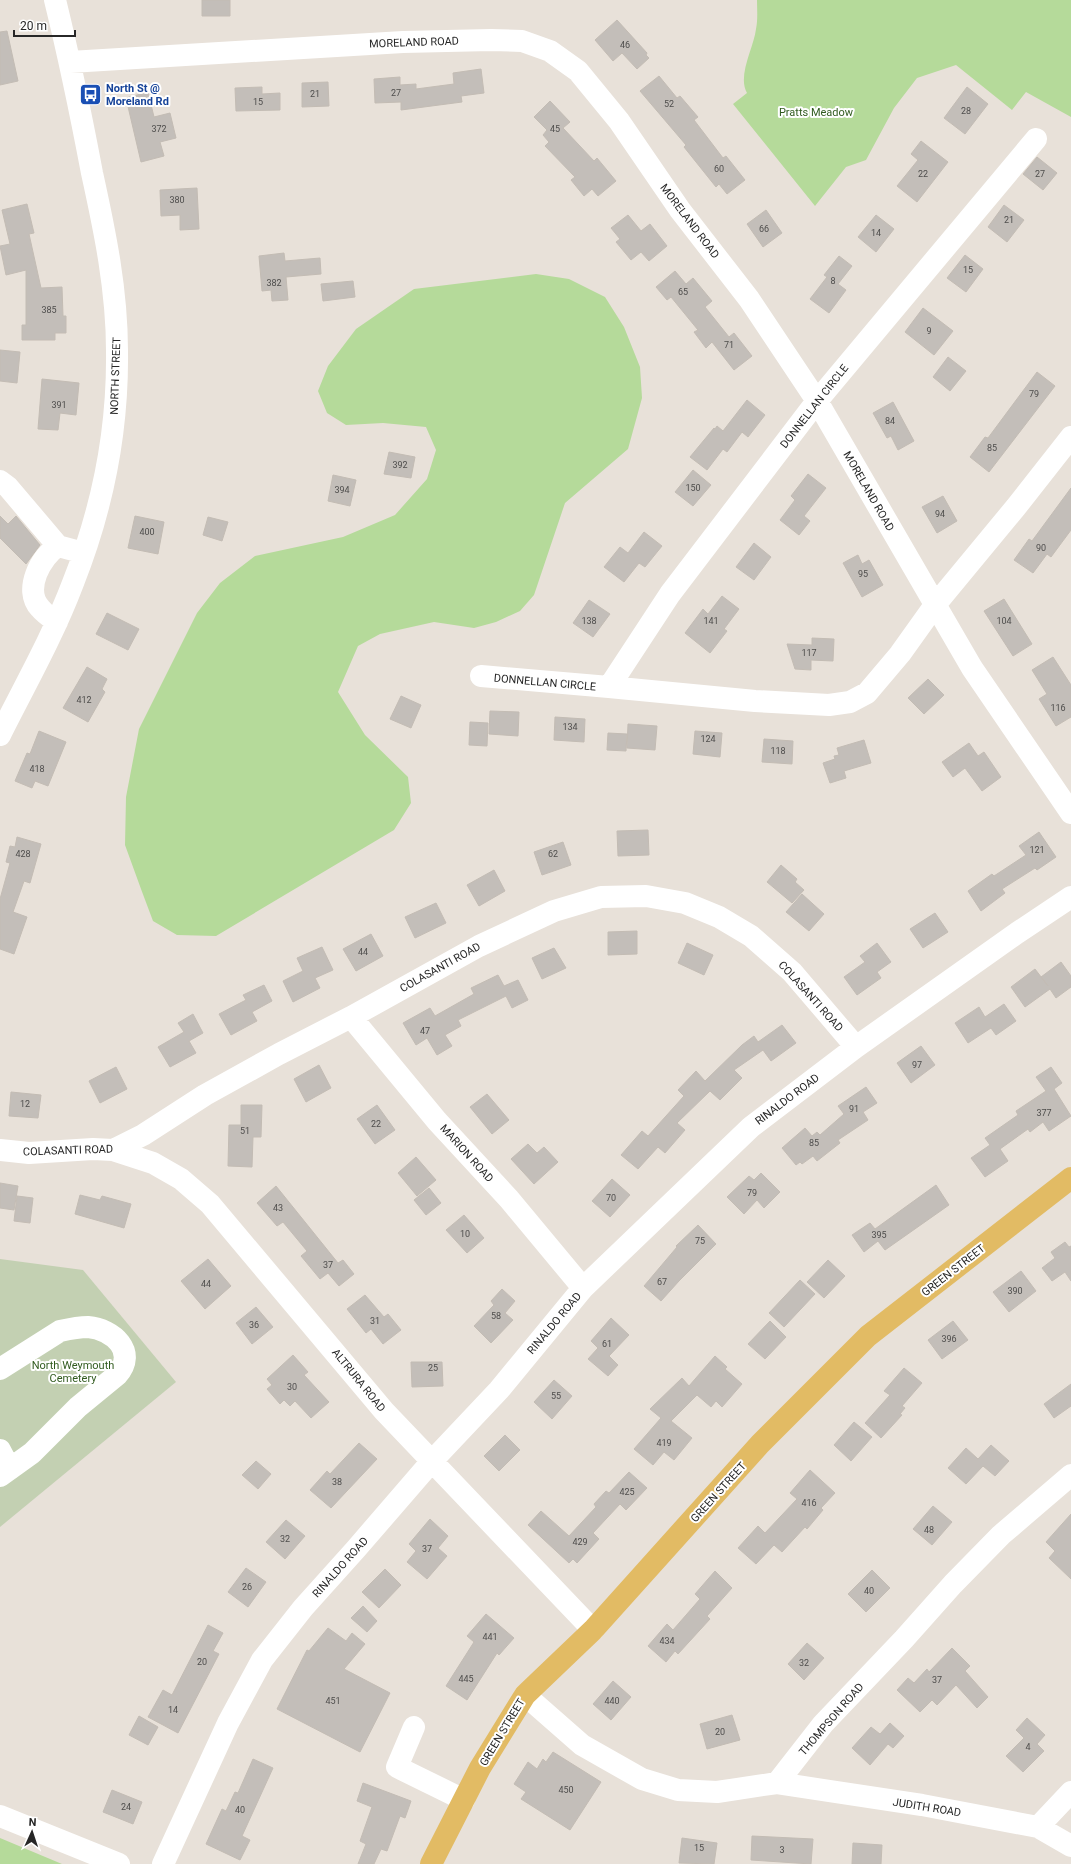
<svg xmlns="http://www.w3.org/2000/svg" width="1071" height="1864" font-family="Roboto,sans-serif">
<style>
.green{fill:#b5da9a}
.cemetery{fill:#c3d0b2}
.building{fill:#c3beb9;stroke:#c3bcb4}
.lines{fill:none;stroke-linecap:round;stroke-linejoin:round}
.minor{stroke:#fff;stroke-width:22}
.major{stroke:#e2bb64;stroke-width:22}
.labels{text-anchor:middle;stroke-width:4;stroke-linejoin:round;paint-order:stroke}
.number-label{font-size:9px;fill:#4e4d4c}
.street-label{font-size:11px;fill:#272727;stroke:#fff}
.transit-label{font-size:11px;font-weight:bold;fill:#164399;stroke:#fff;text-anchor:start}
.park-label{font-size:11px;fill:#315b1f;stroke:#fff}
</style>
<rect width="100%" height="100%" fill="#e8e1d9"/>
<path class="green" d="M757,0H1071V117L1026,92L1012,110L956,65L917,78L894,108L866,160L846,167L815,206L733,104L747,93C737,76 754,47 756,29C758,19 757,9 757,0Z
M536,274L569,279L605,297L624,327L640,367L642,398L628,449L565,503L534,595L520,611L496,622L474,628L434,622L380,634L358,646L338,692L365,735L408,777L411,803L394,830L216,936L177,935L153,921L141,889L125,845L126,797L139,729L197,613L220,583L255,556L343,537L395,515L427,479L436,450L426,427L383,423L346,425L327,413L318,391L328,366L356,329L414,289Z
M0,1838L62,1864H0Z"/>
<path class="cemetery" d="M0,1259L83,1270L176,1382L0,1527Z"/>
<path class="building" d="M202,0H230V16H202Z
M617,20L647,53L646,55L649,58L637,69L622,53L613,61L595,40Z
M7,31L18,81L0,85V32Z
M481,69L484,93L461,96L462,102L401,110V102L375,103L374,79L400,77V85L416,84V89L454,84L453,73Z
M659,76L677,98L680,96L698,117L694,120L723,158L726,156L745,180L727,194L719,184L716,187L684,147L686,145L640,91Z
M328,82L329,106L302,107V83Z
M262,87V94L280,93V110L236,111L235,88Z
M967,87L988,104L965,134L944,118Z
M148,92L154,117L170,113L176,138L160,142L164,156L141,162L126,98Z
M550,101L570,122L563,128L594,161L597,158L616,181L598,196L592,189L584,196L571,180L575,177L545,146L549,142L543,135L547,130L534,117Z
M921,141L948,162L917,202L897,186L918,160L911,154Z
M1037,157L1057,173L1043,190L1023,174Z
M197,188L199,229L180,230V215L161,216L160,190Z
M27,204L34,233L29,234L41,288L62,287L63,316H66V333H55V340H22V325H26V270L6,275L0,246L10,244L2,210Z
M1004,205L1024,220L1007,242L988,227Z
M766,210L782,233L763,247L747,224Z
M628,215L641,231L650,224L667,246L649,261L641,252L631,260L616,242L620,239L611,228Z
M876,215L894,229L876,252L858,237Z
M284,253L285,261L320,258L321,274L286,277L288,300L272,301L271,290L262,291L259,256Z
M965,255L983,269L966,292L947,278Z
M839,256L852,266L838,284L846,290L829,313L810,299L827,277L824,275Z
M675,271L686,284L693,278L712,301L705,307L729,337L734,333L752,356L734,370L712,342L706,348L694,332L698,330L671,297L667,300L656,287Z
M353,281L355,297L323,301L321,284Z
M923,308L953,331L934,355L905,332Z
M0,350L20,352L17,383L0,381Z
M948,357L966,371L950,391L933,377Z
M1037,372L1055,386L989,472L970,457L985,437L988,438Z
M42,379L79,383L76,415L60,413L58,430L38,429Z
M747,400L765,415L748,437L742,432L727,452L723,449L707,470L690,457L714,428L715,429L717,426L723,431Z
M893,402L914,441L898,450L891,436L887,438L873,413Z
M389,452L415,457L411,478L384,474Z
M693,470L711,485L693,506L675,492Z
M808,474L826,488L804,516L810,521L799,535L780,520L795,500L791,496Z
M333,475L356,480L350,506L328,501Z
M1071,488V530L1051,557L1047,554L1033,573L1014,560L1029,539L1032,541Z
M943,496L957,521L937,533L922,507Z
M0,516L8,524L16,516L40,545L26,564L0,538Z
M135,516L164,522L158,554L128,548Z
M208,517L228,522L222,541L203,535Z
M644,532L662,546L645,567L639,563L624,582L604,567L620,547L628,553Z
M754,543L771,557L754,580L736,567Z
M858,555L862,564L869,560L883,585L862,597L843,563Z
M722,596L739,609L724,629L727,631L710,653L685,633L703,609L708,614Z
M1004,599L1032,644L1013,656L984,611Z
M589,600L610,614L593,637L573,623Z
M107,613L139,629L128,650L96,634Z
M812,638L834,639L833,661L811,660V670L795,669L787,644L812,645Z
M1053,657L1071,685V717L1056,726L1039,699L1047,694L1032,670Z
M87,667L107,679L102,689L105,692L88,722L63,708Z
M928,679L944,695L924,714L908,698Z
M401,696L421,705L411,728L390,719Z
M490,711L519,712L518,736L489,734Z
M555,717L585,719L584,742L554,740Z
M470,722L488,723L487,746L469,745Z
M628,724L657,726L655,750L627,748Z
M39,731L66,742L48,786L35,781L32,788L15,781L27,753L30,754Z
M695,731L722,733L720,757L693,754Z
M608,733L627,734L626,751L607,750Z
M764,739L793,741L792,764L762,762Z
M864,740L871,763L844,771L846,778L830,783L823,763L835,759L834,756L839,755L837,748Z
M969,743L978,756L984,752L1001,777L982,791L965,768L953,777L942,762Z
M648,830L649,855L618,856L617,831Z
M1039,832L1056,857L1037,870L1035,868L1002,889L1005,893L981,911L968,891L992,874L994,876L1026,855L1019,846Z
M17,837L41,844L30,883L24,881L13,912L27,917L14,954L0,949V899L10,863L6,862L10,846L15,847Z
M563,842L571,865L542,875L534,852Z
M781,865L797,879L795,882L804,890L792,903L767,882Z
M494,870L505,891L479,906L467,885Z
M802,894L824,914L809,931L786,912Z
M436,903L446,923L415,938L405,917Z
M935,913L948,932L923,948L910,929Z
M637,931V954L608,955V932Z
M371,934L383,956L356,971L343,949Z
M687,943L713,955L704,975L678,963Z
M877,943L891,962L877,972L881,978L857,995L844,977L865,962L860,956Z
M322,947L333,970L315,978L320,988L293,1002L283,981L303,971L297,958Z
M554,948L566,968L542,979L532,958Z
M1061,962L1071,976V987L1056,998L1050,989L1025,1007L1011,987L1035,969L1048,986L1041,977Z
M498,975L504,986L518,980L528,1000L512,1008L506,996L458,1020L461,1026L445,1035L452,1046L437,1055L427,1038L416,1045L403,1023L430,1008L435,1016L474,994L471,988Z
M264,985L272,1001L252,1012L257,1021L231,1035L219,1014L246,1000L243,995Z
M1004,1004L1016,1021L996,1035L991,1028L968,1043L955,1023L979,1007L985,1017Z
M193,1014L203,1033L189,1041L196,1053L170,1067L158,1047L184,1032L178,1023Z
M782,1025L796,1043L771,1061L763,1050L734,1070L742,1078L720,1100L710,1091L677,1123L685,1130L665,1153L658,1147L638,1169L621,1155L642,1131L648,1136L684,1096L678,1090L696,1071L705,1081L742,1045L754,1036L758,1042Z
M921,1046L935,1065L911,1083L897,1063Z
M319,1065L331,1088L306,1102L294,1079Z
M116,1067L127,1089L100,1103L89,1081Z
M1051,1067L1062,1083L1054,1089L1071,1116L1049,1131L1043,1122L1030,1132L1028,1129L1000,1149L1008,1161L985,1177L971,1158L990,1145L985,1138L1018,1115L1016,1111L1046,1091L1036,1077Z
M866,1087L877,1103L863,1112L868,1120L838,1140L840,1143L817,1161L813,1156L802,1164L800,1162L796,1165L782,1148L805,1128L812,1136L817,1132L820,1135L844,1114L838,1106Z
M11,1092L41,1095L38,1118L9,1116Z
M487,1094L509,1120L492,1134L470,1107Z
M241,1105H262L261,1137H253L252,1167L228,1166L229,1125H241Z
M377,1105L395,1130L375,1144L357,1119Z
M528,1144L537,1153L544,1147L558,1162L534,1184L511,1159Z
M416,1157L436,1180L417,1196L398,1173Z
M761,1173L780,1192L764,1208L757,1200L744,1214L727,1197L749,1176L754,1180Z
M612,1179L630,1195L610,1217L592,1201Z
M0,1183L18,1186L14,1210L0,1208Z
M936,1185L949,1205L885,1250L878,1241L864,1252L852,1235L870,1223L875,1229Z
M276,1186L338,1263L343,1260L354,1274L339,1286L328,1273L320,1279L301,1256L307,1251L283,1222L277,1226L257,1203Z
M429,1188L441,1203L426,1215L414,1200Z
M80,1195L100,1200L102,1196L131,1204L124,1228L75,1214Z
M17,1196L33,1198L30,1223L14,1221Z
M464,1215L484,1238L467,1253L446,1230Z
M698,1225L716,1244L679,1281L661,1301L644,1286L677,1247L676,1246Z
M1065,1242L1069,1247L1071,1246V1281L1065,1272L1052,1281L1042,1268L1055,1258L1051,1252Z
M208,1259L231,1286L205,1309L181,1281Z
M828,1260L845,1276L824,1298L807,1282Z
M1021,1271L1036,1291L1009,1312L993,1292Z
M800,1280L815,1294L784,1327L769,1313Z
M502,1289L515,1301L505,1313L513,1320L491,1343L474,1326L494,1305L491,1301Z
M365,1295L384,1317L388,1314L401,1330L383,1344L371,1329L366,1333L347,1309Z
M256,1307L273,1327L252,1344L236,1323Z
M611,1318L629,1335L609,1356L618,1365L608,1376L588,1359L598,1348L591,1341Z
M770,1321L786,1337L765,1359L748,1344Z
M953,1321L968,1340L942,1359L928,1340Z
M293,1355L308,1372L304,1375L329,1402L311,1418L295,1401L290,1406L284,1400L280,1404L267,1389L272,1385L267,1379Z
M715,1356L727,1367L725,1369L742,1384L722,1407L716,1401L711,1407L697,1395L671,1421L692,1438L674,1460L664,1452L653,1465L634,1449L661,1418L650,1409L682,1378L689,1386Z
M411,1362H442L443,1386L412,1387Z
M904,1368L922,1383L902,1406L905,1408L900,1414L902,1415L881,1438L865,1423L890,1395L884,1391Z
M554,1380L572,1396L552,1419L534,1402Z
M1071,1384V1406L1054,1418L1044,1404Z
M854,1422L872,1437L851,1461L834,1445Z
M505,1435L520,1450L499,1471L484,1456Z
M359,1443L377,1459L331,1508L310,1490L327,1471L330,1474Z
M991,1445L1009,1461L995,1476L983,1466L966,1484L948,1468L966,1448L978,1459Z
M256,1461L271,1474L258,1489L242,1475Z
M810,1470L835,1493L821,1508L823,1510L807,1529L805,1527L782,1552L774,1545L756,1564L738,1548L758,1526L765,1533L797,1499L790,1493Z
M629,1472L647,1488L626,1510L620,1504L593,1533L599,1539L577,1563L573,1559L569,1563L528,1525L541,1511L569,1536L596,1507L594,1504L606,1491L609,1493Z
M933,1506L952,1522L932,1545L913,1529Z
M1071,1514V1579L1049,1558L1055,1551L1046,1542Z
M430,1519L448,1536L438,1548L447,1556L427,1579L407,1562L416,1551L409,1544Z
M286,1520L305,1536L285,1559L266,1542Z
M246,1568L266,1582L248,1607L228,1592Z
M385,1569L401,1585L379,1608L362,1592Z
M872,1570L890,1588L866,1612L848,1594Z
M715,1571L732,1588L707,1616L710,1619L678,1654L675,1651L666,1662L648,1646L667,1624L673,1630L700,1599L695,1594Z
M363,1606L377,1621L367,1632L351,1618Z
M486,1614L514,1638L499,1655L497,1653L467,1700L446,1686L474,1642L467,1636Z
M208,1625L223,1633L213,1651L219,1654L178,1733L148,1717L163,1690L172,1695Z
M328,1628L346,1641L352,1633L365,1644L344,1669L390,1693L360,1752L277,1709L307,1650L309,1651Z
M807,1643L824,1658L804,1680L788,1664Z
M952,1648L970,1666L965,1671L988,1697L977,1708L956,1685L937,1705L932,1700L920,1712L897,1690L908,1678L914,1683L927,1669L929,1672Z
M613,1681L631,1697L611,1720L593,1704Z
M732,1715L740,1740L707,1749L700,1724Z
M139,1716L158,1727L148,1745L129,1735Z
M1027,1718L1045,1735L1037,1744L1044,1751L1023,1772L1006,1756L1024,1738L1016,1730Z
M890,1723L904,1736L893,1748L888,1744L870,1765L852,1748L871,1727L880,1734Z
M553,1752L601,1782L570,1830L521,1799L526,1792L514,1784L528,1762L537,1769L543,1759L546,1762Z
M253,1759L273,1768L242,1836L250,1840L240,1860L206,1844L222,1809L226,1811L235,1792L238,1793Z
M363,1783L411,1801L405,1818L400,1816L387,1851L381,1849L374,1864H358L366,1844L360,1841L372,1807L357,1801Z
M112,1790L142,1802L133,1824L103,1812Z
M752,1836L813,1839L811,1864L751,1860Z
M682,1838L717,1843L714,1864L679,1863Z
M853,1843L882,1845L881,1864H852Z"/>
<g class="lines">
<path class="minor" d="M70,62L403,42L491,40L522,41L550,51L578,71L619,121L680,210L749,299L817,401L972,668L1071,813
M1036,139L817,401L670,594L609,687L755,701L829,705L850,702L867,693L900,654L935,605L1016,507L1071,437
M0,481L8,487L58,546
M57,622C51,618 44,613 40,608C23,590 41,556 58,546L84,553
M481,676L609,687
M0,735C25,685 53,636 73,583C102,510 118,430 117,351C117,290 105,232 92,173C81,115 69,57 55,0
M351,1017L437,1121L509,1199L583,1288
M0,1150L29,1153L93,1149L113,1150L143,1135L205,1095L279,1054L351,1017L479,946L554,911L601,897L646,896L685,903L719,917L751,936L792,972L856,1047
M113,1150L153,1163L181,1179L210,1204L384,1411L593,1630
M0,1369L60,1331C69,1329 79,1327 88,1327C113,1329 138,1352 117,1375L78,1407L32,1453L0,1476
M0,1450L10,1469
M525,1695L582,1745L642,1779L678,1790L717,1792L777,1783L823,1724L904,1639L953,1584L1001,1535L1071,1475
M414,1727L397,1767L464,1800
M777,1783L922,1805L1038,1827L1071,1846
M0,1816L119,1864
M1038,1827L1071,1792
M163,1864L228,1723L262,1660L303,1608L356,1549L432,1461L499,1390L583,1288L751,1127L856,1047L1017,933L1071,897"/>
<path class="major" d="M431,1864L480,1768L525,1695L593,1630L760,1444L868,1336L1071,1178"/>
</g>
<defs>
<symbol id="bus-square" viewBox="-11 -11 22 22"><rect x="-9" y="-9" width="18" height="18" rx="4" fill="#1a4fb4" stroke="#fff"/><path d="M-5-6H5V4H4V6H2V4H-2V6H-4V4H-5ZM-3.5-4V0h7V-4ZM-3.5 1.2v1.5H-2V1.2ZM2 1.2v1.5H3.5V1.2Z" fill="#fff"/></symbol>
</defs>
<g fill-rule="evenodd">
<use href="#bus-square" x="78" y="82" width="25" height="25"/>
</g>
<g class="labels">
<g class="number-label">
<text x="625" y="48">46</text>
<text x="396" y="96">27</text>
<text x="315" y="97">21</text>
<text x="258" y="105">15</text>
<text x="669" y="107">52</text>
<text x="966" y="114">28</text>
<text x="159" y="132">372</text>
<text x="555" y="132">45</text>
<text x="719" y="172">60</text>
<text x="923" y="177">22</text>
<text x="1040" y="177">27</text>
<text x="177" y="203">380</text>
<text x="1009" y="223">21</text>
<text x="764" y="232">66</text>
<text x="876" y="236">14</text>
<text x="968" y="273">15</text>
<text x="833" y="284">8</text>
<text x="274" y="286">382</text>
<text x="683" y="295">65</text>
<text x="49" y="313">385</text>
<text x="929" y="334">9</text>
<text x="729" y="348">71</text>
<text x="1034" y="397">79</text>
<text x="59" y="408">391</text>
<text x="890" y="424">84</text>
<text x="992" y="451">85</text>
<text x="400" y="468">392</text>
<text x="693" y="491">150</text>
<text x="342" y="493">394</text>
<text x="940" y="517">94</text>
<text x="147" y="535">400</text>
<text x="1041" y="551">90</text>
<text x="863" y="577">95</text>
<text x="589" y="624">138</text>
<text x="711" y="624">141</text>
<text x="1004" y="624">104</text>
<text x="809" y="656">117</text>
<text x="84" y="703">412</text>
<text x="1058" y="711">116</text>
<text x="570" y="730">134</text>
<text x="708" y="742">124</text>
<text x="778" y="754">118</text>
<text x="37" y="772">418</text>
<text x="1037" y="853">121</text>
<text x="23" y="857">428</text>
<text x="553" y="857">62</text>
<text x="363" y="955">44</text>
<text x="425" y="1034">47</text>
<text x="917" y="1068">97</text>
<text x="25" y="1107">12</text>
<text x="854" y="1112">91</text>
<text x="1044" y="1116">377</text>
<text x="376" y="1127">22</text>
<text x="245" y="1134">51</text>
<text x="814" y="1146">85</text>
<text x="752" y="1196">79</text>
<text x="611" y="1201">70</text>
<text x="278" y="1211">43</text>
<text x="465" y="1237">10</text>
<text x="879" y="1238">395</text>
<text x="700" y="1244">75</text>
<text x="328" y="1268">37</text>
<text x="662" y="1285">67</text>
<text x="206" y="1287">44</text>
<text x="1015" y="1294">390</text>
<text x="496" y="1319">58</text>
<text x="375" y="1324">31</text>
<text x="254" y="1328">36</text>
<text x="949" y="1342">396</text>
<text x="607" y="1347">61</text>
<text x="433" y="1371">25</text>
<text x="292" y="1390">30</text>
<text x="556" y="1399">55</text>
<text x="664" y="1446">419</text>
<text x="337" y="1485">38</text>
<text x="627" y="1495">425</text>
<text x="809" y="1506">416</text>
<text x="929" y="1533">48</text>
<text x="285" y="1542">32</text>
<text x="580" y="1545">429</text>
<text x="427" y="1552">37</text>
<text x="247" y="1590">26</text>
<text x="869" y="1594">40</text>
<text x="490" y="1640">441</text>
<text x="667" y="1644">434</text>
<text x="202" y="1665">20</text>
<text x="804" y="1666">32</text>
<text x="466" y="1682">445</text>
<text x="937" y="1683">37</text>
<text x="333" y="1704">451</text>
<text x="612" y="1704">440</text>
<text x="173" y="1713">14</text>
<text x="720" y="1735">20</text>
<text x="1028" y="1750">4</text>
<text x="566" y="1793">450</text>
<text x="126" y="1810">24</text>
<text x="240" y="1813">40</text>
<text x="699" y="1851">15</text>
<text x="782" y="1853">3</text>
</g>
<g class="street-label">
<text transform="translate(414 42) rotate(-2)" y="4">MORELAND ROAD</text>
<text transform="translate(690 221) rotate(53)" y="4">MORELAND ROAD</text>
<text transform="translate(115 376) rotate(-88)" y="4">NORTH STREET</text>
<text transform="translate(814 406) rotate(-52)" y="4">DONNELLAN CIRCLE</text>
<text transform="translate(869 491) rotate(60)" y="4">MORELAND ROAD</text>
<text transform="translate(545 682) rotate(5)" y="4">DONNELLAN CIRCLE</text>
<text transform="translate(440 967) rotate(-29)" y="4">COLASANTI ROAD</text>
<text transform="translate(811 996) rotate(48)" y="4">COLASANTI ROAD</text>
<text transform="translate(787 1099) rotate(-37)" y="4">RINALDO ROAD</text>
<text transform="translate(68 1150) rotate(-2)" y="4">COLASANTI ROAD</text>
<text transform="translate(467 1153) rotate(48)" y="4">MARION ROAD</text>
<text transform="translate(953 1270) rotate(-38)" y="4">GREEN STREET</text>
<text transform="translate(554 1323) rotate(-50)" y="4">RINALDO ROAD</text>
<text transform="translate(359 1380) rotate(51)" y="4">ALTRURA ROAD</text>
<text transform="translate(718 1492) rotate(-48)" y="4">GREEN STREET</text>
<text transform="translate(340 1567) rotate(-48)" y="4">RINALDO ROAD</text>
<text transform="translate(831 1719) rotate(-49)" y="4">THOMPSON ROAD</text>
<text transform="translate(502 1732) rotate(-59)" y="4">GREEN STREET</text>
<text transform="translate(927 1807) rotate(9)" y="4">JUDITH ROAD</text>
</g>
<g class="transit-label">
<text x="106" y="92">North St @<tspan x="106" dy="13">Moreland Rd</tspan></text>
</g>
<g class="park-label">
<text x="816" y="116">Pratts Meadow</text>
<text x="73" y="1369">North Weymouth<tspan x="73" dy="13">Cemetery</tspan></text>
</g>
</g>
<g transform="translate(32 1832) rotate(3)" stroke="#ffffff" stroke-width="3" paint-order="stroke">
<path d="M0-3L7 15L0 10L-7 15Z" fill="#272727"/>
<text y="-6" font-size="11" font-weight="bold" text-anchor="middle" fill="#272727">N</text>
</g>
<path d="M14 30v6h61v-6" fill="none" stroke="#272727" stroke-width="2"/>
<text x="20" y="30" font-size="12" fill="#272727" stroke="#ffffff" stroke-width="3" paint-order="stroke">20 m</text>
</svg>
